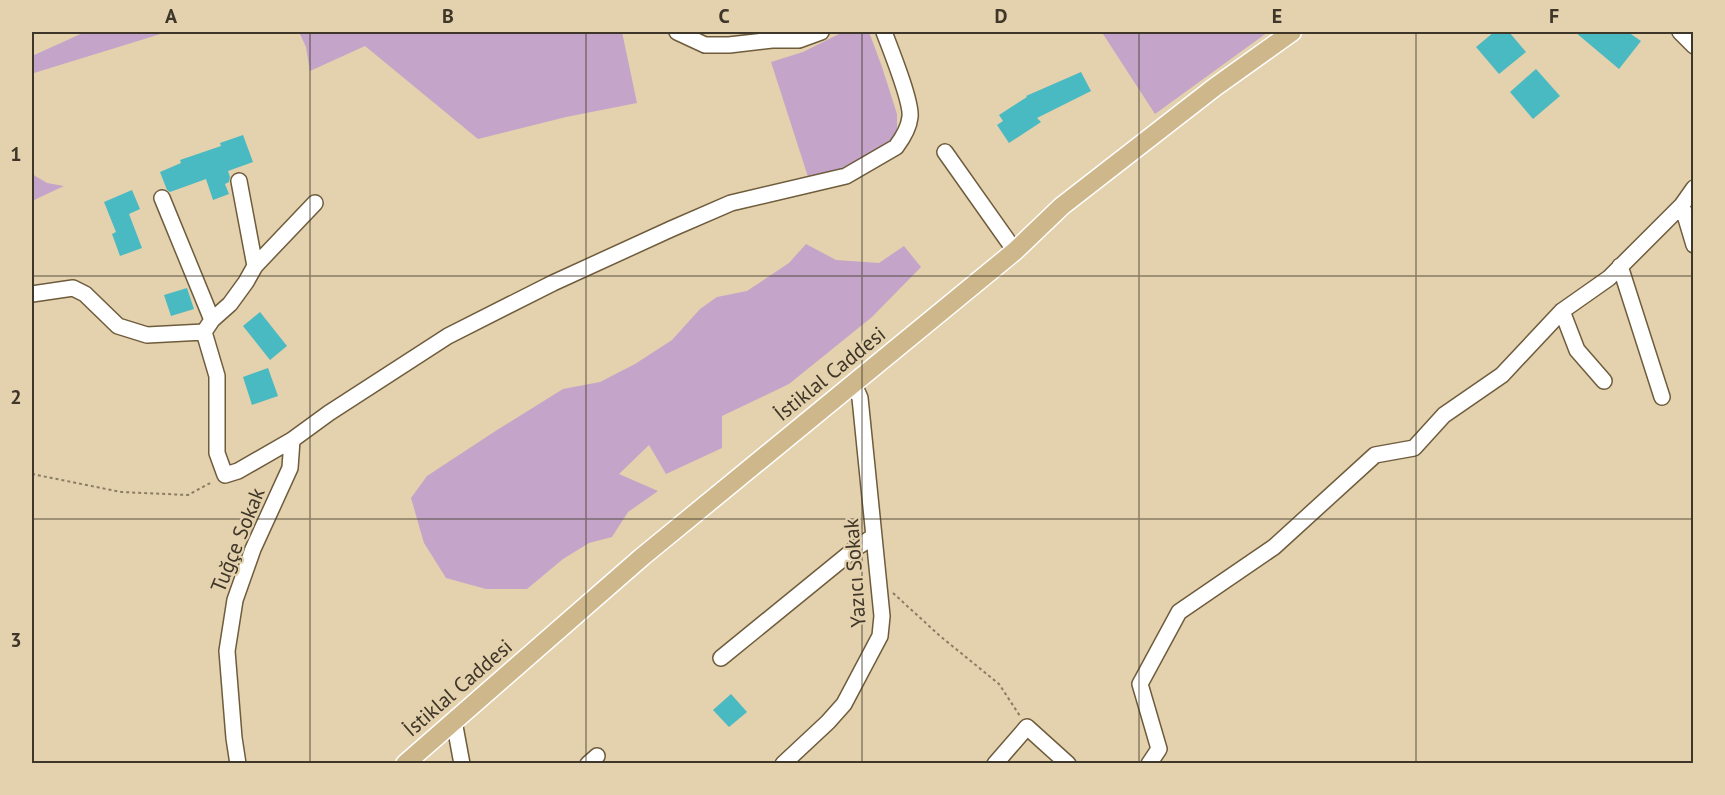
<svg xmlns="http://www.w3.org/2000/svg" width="1725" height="795" font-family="'PT Sans',sans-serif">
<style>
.green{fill:#c4a5c9}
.building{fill:#49b9c2}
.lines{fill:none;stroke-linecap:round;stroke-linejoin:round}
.minor-casing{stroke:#6e5c3c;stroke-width:18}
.major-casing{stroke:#fff;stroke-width:21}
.path{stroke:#8a7d65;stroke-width:2;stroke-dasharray:3 3;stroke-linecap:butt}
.minor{stroke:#fff;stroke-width:15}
.major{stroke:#ceb88b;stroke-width:18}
.grid{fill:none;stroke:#3e3628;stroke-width:1.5;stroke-opacity:0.55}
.labels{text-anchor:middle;stroke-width:4.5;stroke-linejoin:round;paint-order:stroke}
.street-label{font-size:21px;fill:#3e3628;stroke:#e4d1ad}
.neatline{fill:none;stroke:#3e3628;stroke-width:2}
.grid-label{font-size:20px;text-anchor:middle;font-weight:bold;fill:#3e3628}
</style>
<rect width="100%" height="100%" fill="#e4d1ad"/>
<path class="green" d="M85,32H167L34,73L32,76V56Z
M299,32H622L637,103L566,117L478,139L365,46L310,71L306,47Z
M843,32H869L882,67L897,114V132L889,146L859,162L810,183L771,62L803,52Z
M1110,32H1268L1155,114L1103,34Z
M32,174L47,183L64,186L32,201Z
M806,244L836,260L879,263L904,246L921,267L872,317L789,384L722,416V448L666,474L649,445L619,474L658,491L628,512L612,537L589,543L563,559L527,589H486L446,578L424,543L411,498L427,476L497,430L563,389L600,382L635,364L672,340L700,309L717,297L747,291L789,263Z"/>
<path class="building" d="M1494,32H1509L1526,52L1499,74L1476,47Z
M1575,32H1628L1641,41L1619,69Z
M1536,69L1560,96L1533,119L1510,92Z
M1081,72L1091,91L1037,118L1041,122L1009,143L997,125L1003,121L999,115L1027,97L1026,96Z
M243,135L253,162L228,171L230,177L229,182L225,184L229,194L213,200L206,179L170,192L167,190L160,172L181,163L180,160L221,146L220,143Z
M132,190L140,209L129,214L142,248L120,256L112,234L116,232L104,202Z
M187,288L194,309L171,316L164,295Z
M260,312L287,346L270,360L243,326Z
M268,368L278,396L252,405L243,377Z
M731,694L747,712L729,727L713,710Z"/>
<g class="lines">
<defs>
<path id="minor" d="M677,32L705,45H729L772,40H799L821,32
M1680,32L1694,46
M945,152L1015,251
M239,181L255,266
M162,198L212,320
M1682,205L1694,245
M1620,266L1662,397
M32,294L73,288L85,294L118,326L147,335L204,332L212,320L230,304L246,282L255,266L315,203
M1562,311L1577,350L1604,381
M204,332L217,376V453L225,475L238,471L292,440L329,413L448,336L553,283L671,229L731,203L846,176L896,147C902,139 909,127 910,117C912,102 890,48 884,32
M721,658L856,548L874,536
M454,721L462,764
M238,764L234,738L227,651L235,600L253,549L290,468L292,440
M588,764L597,756
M783,764L828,722L844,704L880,636L882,616L860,398L854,384
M995,764L1027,727L1068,764
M1149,764L1159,749L1140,684L1179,612L1274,547L1375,455L1414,448L1444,415L1502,375L1562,311L1609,278L1682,205L1694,188"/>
<path id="major" d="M405,764L642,557L1015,251L1062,206L1215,87L1292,32"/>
</defs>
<use href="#minor" class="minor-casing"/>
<use href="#major" class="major-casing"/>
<path class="path" d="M32,474L121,492L188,495L212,482
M893,593L940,636L999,684L1020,716"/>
<use href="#minor" class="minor"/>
<use href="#major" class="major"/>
</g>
<path class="grid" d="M310,32V764M586,32V764M862,32V764M1139,32V764M1416,32V764M32,276H1694M32,519H1694"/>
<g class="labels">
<g class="street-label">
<text transform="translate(830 374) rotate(-39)" y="7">İstiklal Caddesi</text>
<text transform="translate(238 540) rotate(-68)" y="7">Tuğçe Sokak</text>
<text transform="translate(855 573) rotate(-94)" y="7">Yazıcı Sokak</text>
<text transform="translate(458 688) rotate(-41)" y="7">İstiklal Caddesi</text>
</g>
</g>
<rect width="1725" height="795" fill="none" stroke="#e4d1ad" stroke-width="66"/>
<rect x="33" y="33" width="1659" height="729" class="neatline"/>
<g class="grid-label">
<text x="171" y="23">A</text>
<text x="448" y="23">B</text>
<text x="724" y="23">C</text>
<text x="1001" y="23">D</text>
<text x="1277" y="23">E</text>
<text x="1554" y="23">F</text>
<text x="16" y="161">1</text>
<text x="16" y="404">2</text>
<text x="16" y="647">3</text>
</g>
</svg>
